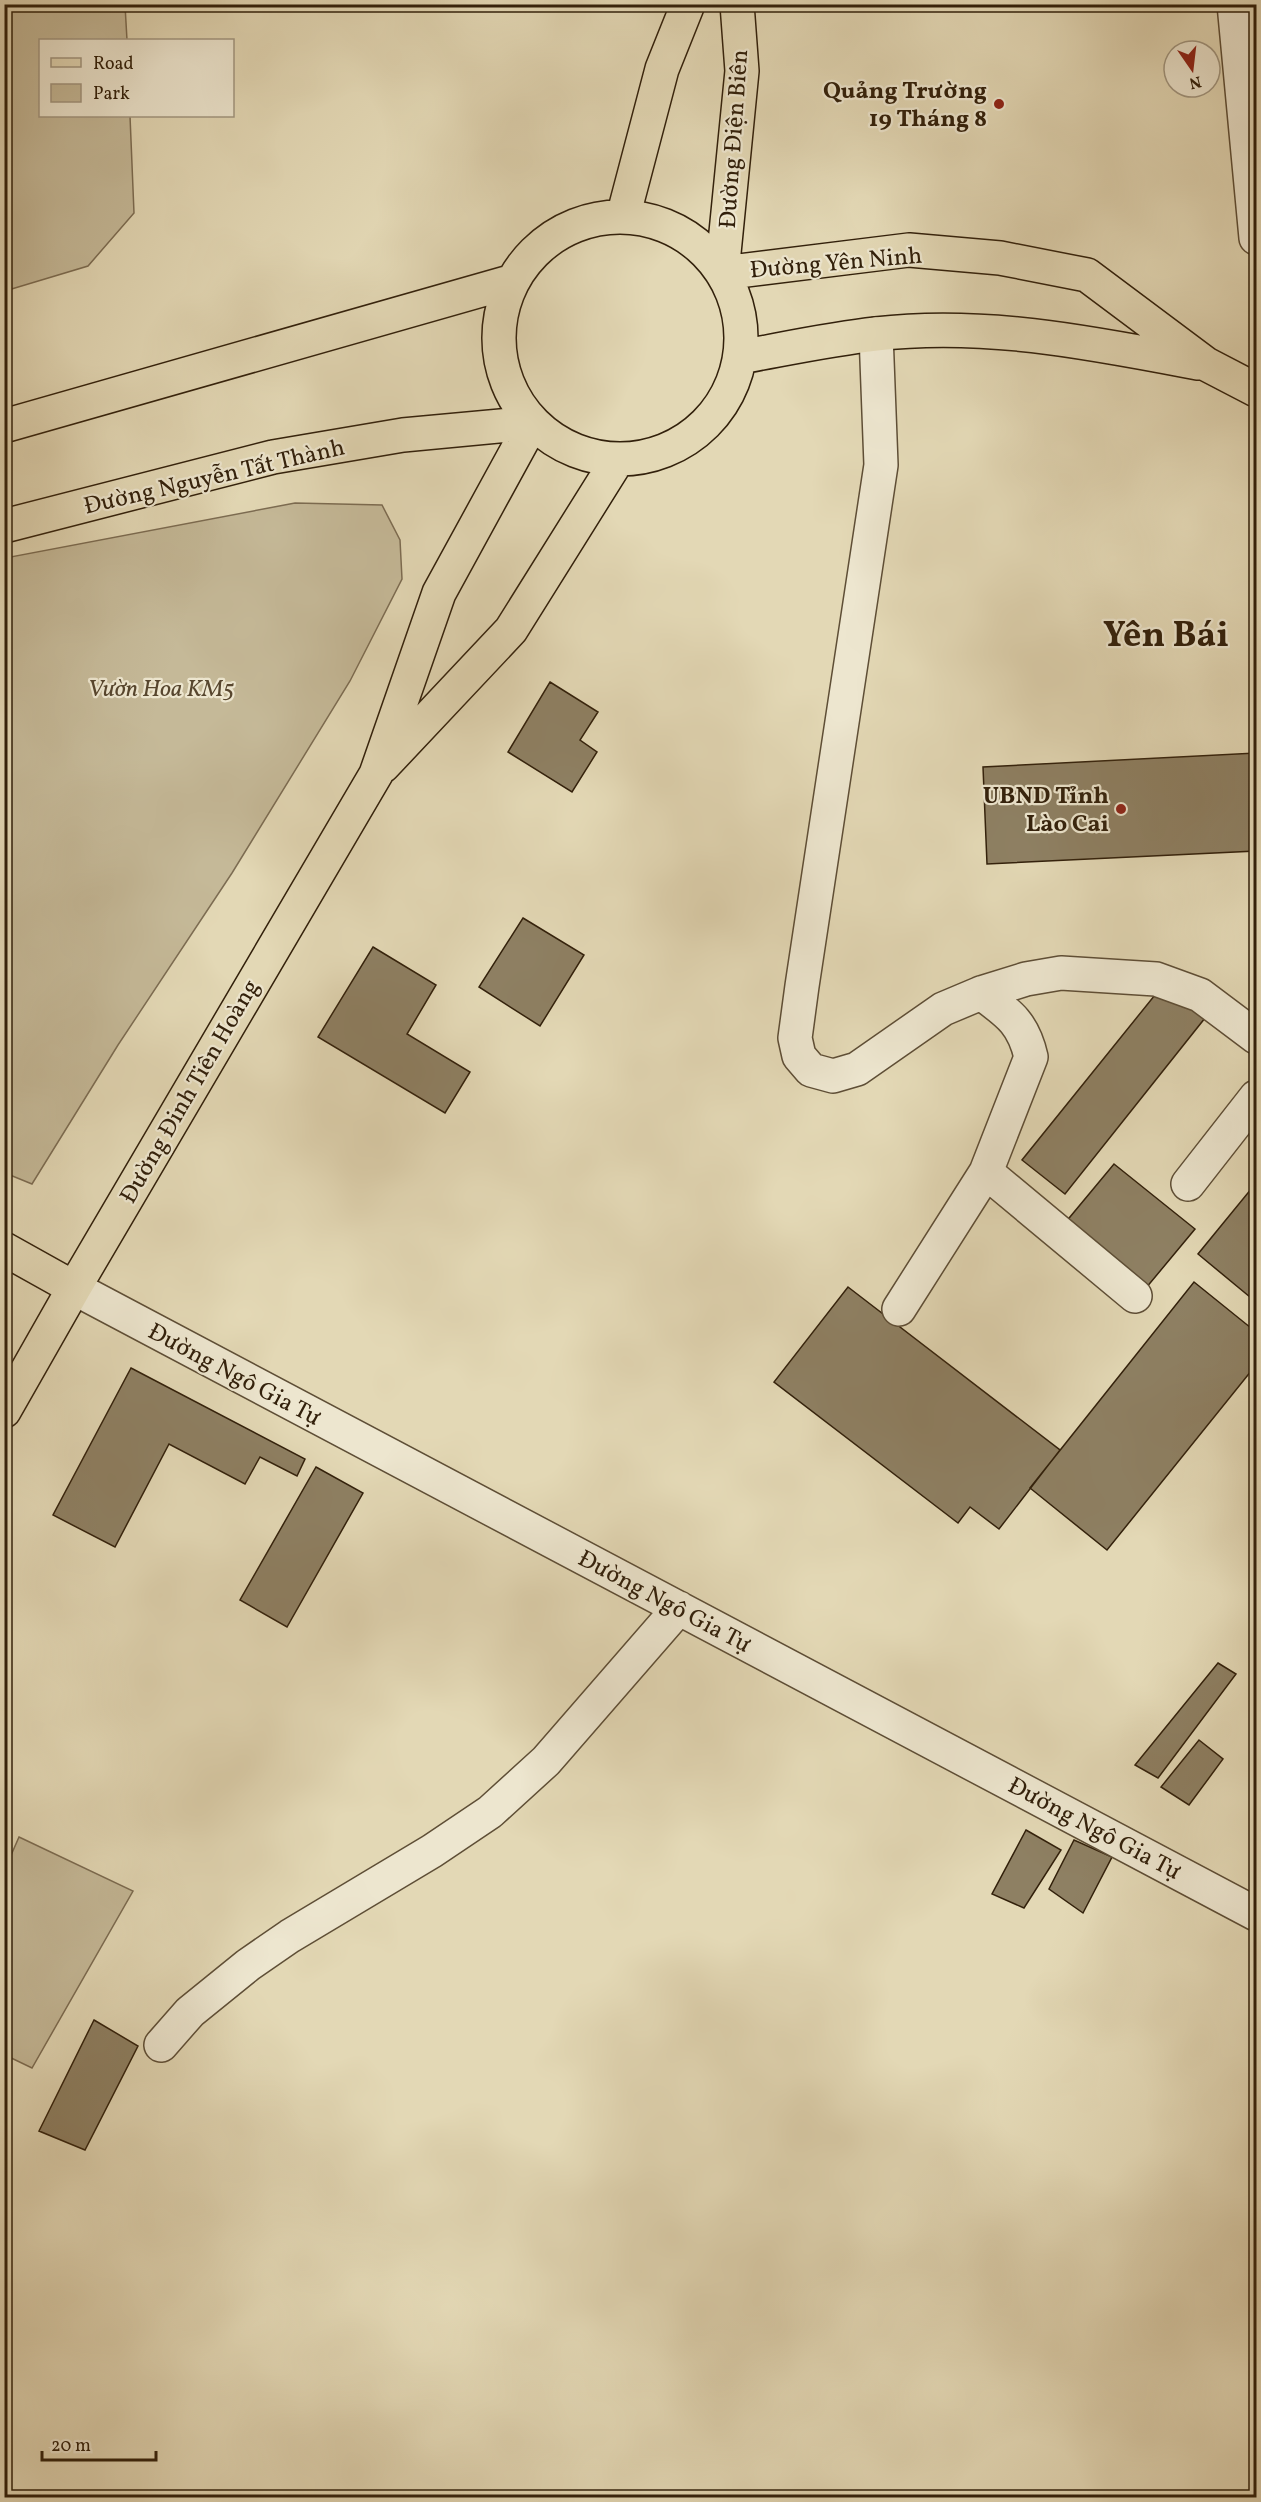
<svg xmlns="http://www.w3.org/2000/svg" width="1261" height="2502" font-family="Vollkorn,serif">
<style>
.green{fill:#c5b998;stroke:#7c6c52;stroke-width:1.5}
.building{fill:#8e8063;stroke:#32200b;stroke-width:1.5}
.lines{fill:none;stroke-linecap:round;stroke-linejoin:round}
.minor-casing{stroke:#5e4e36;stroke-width:36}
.major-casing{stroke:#32200b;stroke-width:36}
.minor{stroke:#ede6cf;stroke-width:33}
.major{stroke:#e3d8b5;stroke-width:33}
.poi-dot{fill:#8f2418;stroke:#ede6cf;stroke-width:2}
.labels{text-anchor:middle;stroke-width:4.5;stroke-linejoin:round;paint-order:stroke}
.poi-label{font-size:24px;font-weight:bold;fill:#32200b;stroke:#ede6cf;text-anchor:end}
.street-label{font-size:24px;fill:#32200b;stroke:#ede6cf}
.park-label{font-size:24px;font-style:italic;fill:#57462e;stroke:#ede6cf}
.town-label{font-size:36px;font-weight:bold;fill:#32200b;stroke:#ede6cf}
</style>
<rect width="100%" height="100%" fill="#e3d8b5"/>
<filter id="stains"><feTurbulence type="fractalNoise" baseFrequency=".00333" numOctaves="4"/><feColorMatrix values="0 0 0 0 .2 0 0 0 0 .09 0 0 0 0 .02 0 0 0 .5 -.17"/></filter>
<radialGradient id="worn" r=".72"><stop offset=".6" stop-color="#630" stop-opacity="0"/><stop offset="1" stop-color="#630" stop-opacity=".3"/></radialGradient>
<path class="green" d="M5,4L125,5L127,40H40V116H130L134,213L88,266L5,291Z
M295,503L382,505L400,540L402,579L350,681L232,873L118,1045L32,1184L5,1173V558Z
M19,1837L133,1891L32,2068L5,2055V1869Z"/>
<path class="building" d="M550,682L598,712L580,740L597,752L572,792L508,752Z
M1256,753V851L987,864L983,767Z
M523,918L584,955L540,1026L479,987Z
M373,947L436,985L407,1034L470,1072L445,1113L318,1037Z
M1163,985L1205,1018L1065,1194L1022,1160Z
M1114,1164L1195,1229L1146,1288L1065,1223Z
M1256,1183V1302L1198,1254Z
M1194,1282L1256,1332V1365L1107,1550L1030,1488Z
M848,1287L1060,1450L999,1529L970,1507L958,1523L774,1382Z
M131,1368L305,1459L297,1476L260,1457L245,1484L169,1444L115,1547L53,1515Z
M316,1467L363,1493L287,1627L240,1600Z
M1218,1663L1236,1674L1158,1778L1135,1765Z
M1199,1740L1223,1759L1189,1805L1161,1787Z
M1026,1830L1061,1850L1024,1908L992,1894Z
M1074,1840L1112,1857L1083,1913L1049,1889Z
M94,2020L138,2046L85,2150L39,2131Z"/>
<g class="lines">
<defs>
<path id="minor" d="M1234,4L1256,238
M876,334L881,465L802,986L795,1038L799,1056L811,1070L833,1076L857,1069L943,1009L981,993C1008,1013 1023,1022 1031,1057L986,1172L899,1309
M981,993L1026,979L1061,973L1156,979L1200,995L1256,1037
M986,1172L1135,1296
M1188,1184L1256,1097
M74,1288L1256,1914
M161,2045L190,2012L248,1965L290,1936L432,1851L490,1812L546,1761L679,1608"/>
<path id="major" d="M737,4L742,71L722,273L909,250L1000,258L1087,275L1206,364L1256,390
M623,217L662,69L688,4
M499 338a121 121 0 1 1 242 0a121 121 0 1 1-242 0Z
M740,357C785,349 830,339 876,334C983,321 1093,343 1198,363
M4,426L513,281
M4,526L273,457L403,435L532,423
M383,766L511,630L618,459
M4,1249L74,1288
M4,1411L74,1288L376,774L439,593L532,423"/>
</defs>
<use href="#minor" class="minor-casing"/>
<use href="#major" class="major-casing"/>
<use href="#minor" class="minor"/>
<use href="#major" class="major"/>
</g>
<g class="poi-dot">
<circle cx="999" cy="104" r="6"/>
<circle cx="1121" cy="809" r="6"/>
</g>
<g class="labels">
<g class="poi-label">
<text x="987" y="98">Quảng Trường<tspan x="987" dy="28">19 Tháng 8</tspan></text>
<text x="1109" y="803">UBND Tỉnh<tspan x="1109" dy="28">Lào Cai</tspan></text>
</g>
<g class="street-label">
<text transform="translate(733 139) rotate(-86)" y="8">Đường Điện Biên</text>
<text transform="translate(836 262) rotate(-5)" y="8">Đường Yên Ninh</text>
<text transform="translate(214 476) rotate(-13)" y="8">Đường Nguyễn Tất Thành</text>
<text transform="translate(189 1091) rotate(-60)" y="8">Đường Đinh Tiên Hoàng</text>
<text transform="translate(235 1374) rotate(28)" y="8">Đường Ngô Gia Tự</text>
<text transform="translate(665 1601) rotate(28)" y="8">Đường Ngô Gia Tự</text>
<text transform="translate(1095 1828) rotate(28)" y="8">Đường Ngô Gia Tự</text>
</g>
<g class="park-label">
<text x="161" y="696">Vườn Hoa KM5</text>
</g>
<g class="town-label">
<text x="1166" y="646">Yên Bái</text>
</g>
</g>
<rect width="1261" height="2502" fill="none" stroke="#e3d8b5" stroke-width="24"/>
<rect x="6" y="6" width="1249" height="2490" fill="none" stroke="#32200b" stroke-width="3"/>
<rect x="12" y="12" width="1237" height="2478" fill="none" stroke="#32200b" stroke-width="1.5"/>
<rect x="39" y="39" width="195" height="78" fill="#ede6cf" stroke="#a29781" stroke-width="1.5"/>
<rect x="51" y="58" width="30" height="9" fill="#e3d8b5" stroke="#a29781" stroke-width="1.5"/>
<text x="93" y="69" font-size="18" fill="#32200b">Road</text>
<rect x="51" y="84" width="30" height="18" fill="#c5b998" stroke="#a29781" stroke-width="1.5"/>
<text x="93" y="99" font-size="18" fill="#32200b">Park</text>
<g transform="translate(1192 69) rotate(166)"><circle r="28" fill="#ede6cf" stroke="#a29781" stroke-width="1.5"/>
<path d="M0-4.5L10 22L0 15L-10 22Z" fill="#8f2418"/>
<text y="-9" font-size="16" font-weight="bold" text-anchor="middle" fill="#32200b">N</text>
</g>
<path d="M42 2451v9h114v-9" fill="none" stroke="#32200b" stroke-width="3"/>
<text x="51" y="2451" font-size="18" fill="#32200b" stroke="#ede6cf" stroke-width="4.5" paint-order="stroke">20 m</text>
<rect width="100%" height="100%" filter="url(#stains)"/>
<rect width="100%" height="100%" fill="url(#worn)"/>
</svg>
